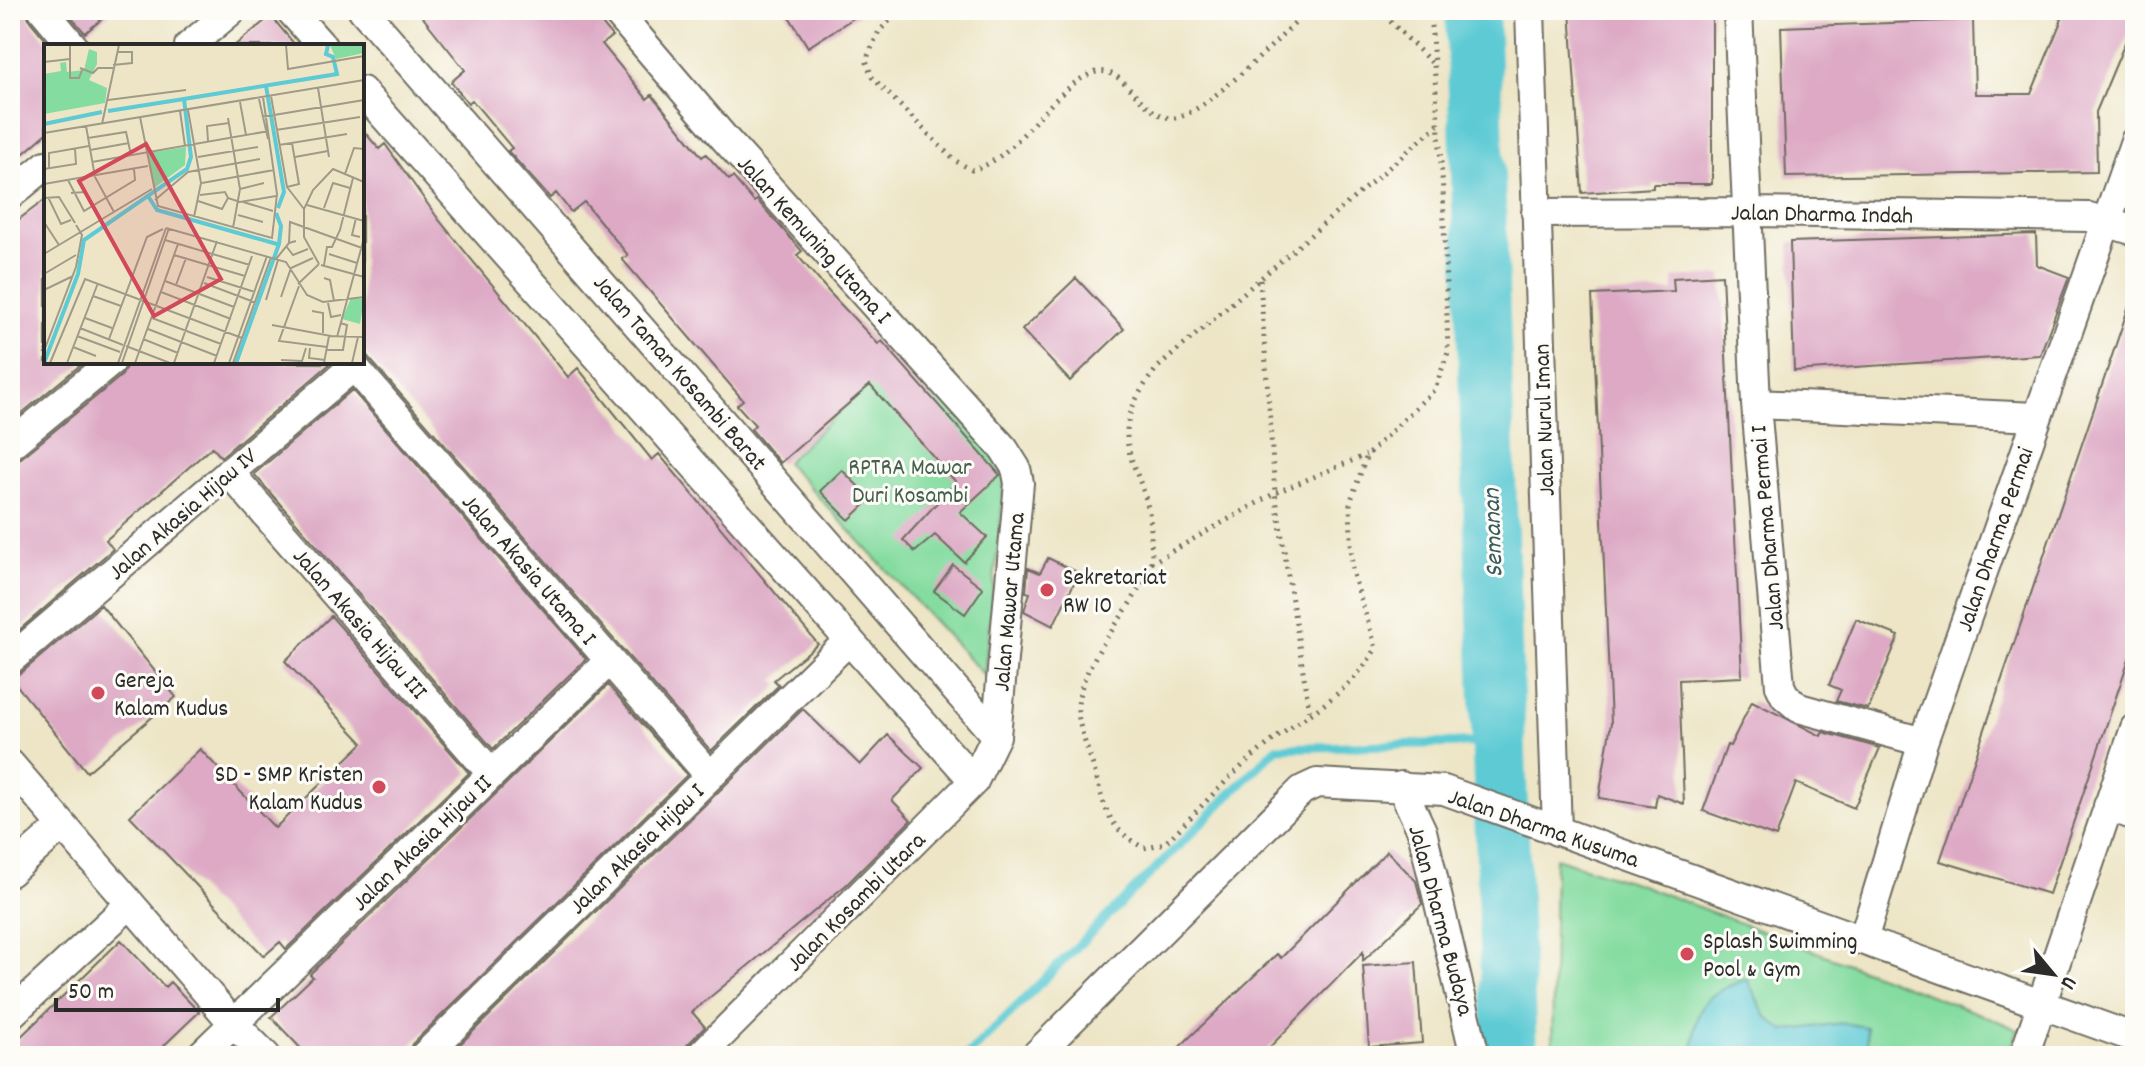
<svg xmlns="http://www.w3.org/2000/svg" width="2145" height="1066" font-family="Dekko,sans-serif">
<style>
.green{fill:#85dca0;stroke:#588466;stroke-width:2}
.water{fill:#5dcad4;stroke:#447a80;stroke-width:2}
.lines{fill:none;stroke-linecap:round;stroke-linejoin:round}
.stream{stroke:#5dcad4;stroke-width:9}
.river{stroke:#5dcad4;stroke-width:54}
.building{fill:#dda9c5}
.minor-casing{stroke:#6f6c61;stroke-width:32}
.path{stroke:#6f6c61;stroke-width:5;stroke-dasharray:2 6;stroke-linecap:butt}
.minor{stroke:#fff;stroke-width:28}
.poi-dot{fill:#d1495b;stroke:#fdfcf7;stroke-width:3}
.labels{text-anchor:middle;stroke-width:6;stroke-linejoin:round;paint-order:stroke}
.street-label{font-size:24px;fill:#2b2b2b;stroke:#fdfcf7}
.park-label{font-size:24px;fill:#46604e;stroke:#fdfcf7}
.poi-label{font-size:24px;fill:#2b2b2b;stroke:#fdfcf7;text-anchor:start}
.water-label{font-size:26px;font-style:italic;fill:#3a5b5e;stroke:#fdfcf7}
.inset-river{fill:none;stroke:#5dcad4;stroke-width:4}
.inset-road{fill:none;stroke:#9f9b88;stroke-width:2}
.view{fill:#d1495b;fill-opacity:0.15;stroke:#d1495b;stroke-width:4}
.inset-edge{fill:none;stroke:#2b2b2b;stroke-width:4}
</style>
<rect width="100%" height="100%" fill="#fdfcf7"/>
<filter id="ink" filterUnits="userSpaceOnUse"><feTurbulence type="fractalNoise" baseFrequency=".0125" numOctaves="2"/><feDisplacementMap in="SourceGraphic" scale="16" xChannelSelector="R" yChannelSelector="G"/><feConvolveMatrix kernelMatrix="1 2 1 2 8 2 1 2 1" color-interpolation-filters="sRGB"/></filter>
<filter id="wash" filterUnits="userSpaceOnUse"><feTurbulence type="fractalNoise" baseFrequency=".006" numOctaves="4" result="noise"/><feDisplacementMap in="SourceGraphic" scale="32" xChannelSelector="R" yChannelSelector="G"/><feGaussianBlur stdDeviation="1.8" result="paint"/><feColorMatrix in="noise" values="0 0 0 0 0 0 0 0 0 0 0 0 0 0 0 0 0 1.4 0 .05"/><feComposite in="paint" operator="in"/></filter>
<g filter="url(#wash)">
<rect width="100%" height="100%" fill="#ede5c6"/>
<path class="green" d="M903,352L1006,470L984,675L786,462Z
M1555,858L1638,884L2003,1023L2018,1030L2008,1056H1552Z"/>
<path class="water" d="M1747,979L1765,1015L1784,1031L1843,1023L1866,1027L1867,1045L1862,1056H1694C1692,1007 1704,994 1747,979Z"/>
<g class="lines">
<path class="stream" d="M967,1056L1277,748L1499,742"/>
<path class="river" d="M1472,10L1510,1056"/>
</g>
<g id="blocks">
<path class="building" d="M10,10H26L30,21L51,46H46V134L10,165Z
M65,10H113L85,33Z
M417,10H591L612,36L602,44L647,99L652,95L702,157L706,154L729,180L733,177L754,202L757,200L802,251L797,255L829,292L878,344L882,341L1000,475L960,512L987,537L964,562L935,535L915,552L903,540L956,482L870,385L780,463L751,429L755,425L737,405L743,400L622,259L628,255L584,202L571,212L556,193L550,198L508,151L512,148L472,100L468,103L451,82L465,70Z
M785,10H866L808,47Z
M1570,10H1712V184H1653V188L1582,193Z
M2043,10H2135V19L2096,112L2097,172L1786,177L1781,27L1973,20L1975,94H2031L2062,19Z
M271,16L296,46H234Z
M362,129L379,149L385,144L439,220L568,377L578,368L652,460L659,454L818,644L774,680L779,685L711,751L362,350Z
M46,199V362H84L10,423V226Z
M2036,234L2037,265L2069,277L2040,355L1794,371L1790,242Z
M1722,275L1742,677L1679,680L1684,804L1657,794L1655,807L1599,798L1611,723L1592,295L1674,291L1673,278Z
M1076,278L1124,329L1070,381L1022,330Z
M2131,300L2135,301V641L2049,894L1940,861Z
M128,362L331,363L221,457L212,447L106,540L113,549L10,638V462L21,458L122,375Z
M352,390L586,659L493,749L254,474Z
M842,470L871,499L849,520L820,491Z
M1048,558L1079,573L1053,626L1024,611L1030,593L1026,592L1028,568L1040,573Z
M953,565L983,588L965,614L934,591Z
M101,605L176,697L87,772L10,677L21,673Z
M331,616L469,773L286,949L280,942L264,956L130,816L200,749L275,828L363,743L285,661Z
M1856,619L1899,636L1868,709L1836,701L1841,690L1829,685Z
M608,685L687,775L412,1044L407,1056H308L271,1017L313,977L310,974Z
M1752,701L1821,736L1823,732L1880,748L1854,808L1796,783L1776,837L1703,811L1727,745L1730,746Z
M803,709L860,765L888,735L923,768L892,800L911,820L846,885L692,1012L705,1027L687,1045L683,1056H448Z
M1387,851L1416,881L1422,904L1363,961V952L1261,1056H1170L1277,954L1281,958Z
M121,940L165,987L170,982L199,1012L153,1056H10V1047Z
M1416,962L1422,1043L1369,1047L1363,966Z"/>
</g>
</g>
<g filter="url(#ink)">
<use href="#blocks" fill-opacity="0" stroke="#6f6c61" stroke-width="2"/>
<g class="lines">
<defs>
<path id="minor" d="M43,10L73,46
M290,10L322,46
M363,10L996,736
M615,10L725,139L1004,449L1016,468L1019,483L996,736L974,781L700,1056
M1530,10L1557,831
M1738,10L1756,404L1780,686L1785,696L1799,708L1923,742
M189,46L232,10
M362,91L974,781
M10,195L46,165
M1536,213L1749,212L2089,217L2135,231
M350,362L710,776
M1756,404L2036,417
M10,445L111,362
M229,472L492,774
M10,660L354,366
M10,764L233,1023L266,1056
M1401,786L1422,831L1475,1056
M2108,806L2135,816
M10,872L62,826
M1863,940L1923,742L2135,141
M10,1015L130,904
M200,1056L609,661
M424,1056L848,641
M1035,1056L1302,790L1317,783L1444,790L2135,1038
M2024,1056L2135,728"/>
</defs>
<use href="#minor" class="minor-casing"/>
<path class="path" d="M901,10L879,31L866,60L872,77L954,160L972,170C1016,160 1045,96 1088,75C1124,57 1137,116 1172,118C1200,120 1285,32 1309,10
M1379,10L1433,64
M1429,10L1432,35L1443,191L1448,352L1435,389L1367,455L1350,503L1352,571L1376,648C1347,698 1305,714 1262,749C1227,777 1197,812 1165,843L1144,848C1109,829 1106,812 1096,776C1091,756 1079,731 1078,711C1077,661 1136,609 1151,563C1153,556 1151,546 1151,539C1153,464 1092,449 1157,368L1438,125
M1260,280L1275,493L1310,715
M1151,563L1275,493L1366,455"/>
<use href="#minor" class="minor"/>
</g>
</g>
<g class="poi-dot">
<circle cx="1047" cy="590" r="8"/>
<circle cx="98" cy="693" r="8"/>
<circle cx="379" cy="787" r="8"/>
<circle cx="1687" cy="954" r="8"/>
</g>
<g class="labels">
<g class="street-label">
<text transform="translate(1822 213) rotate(1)" y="8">Jalan Dharma Indah</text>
<text transform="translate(815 239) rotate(48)" y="8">Jalan Kemuning Utama I</text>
<text transform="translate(681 372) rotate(49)" y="8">Jalan Taman Kosambi Barat</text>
<text transform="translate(1543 420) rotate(-92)" y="8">Jalan Nurul Iman</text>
<text transform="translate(182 513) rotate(-41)" y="8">Jalan Akasia Hijau IV</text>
<text transform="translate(1766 528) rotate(-95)" y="8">Jalan Dharma Permai I</text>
<text transform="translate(1994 539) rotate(-71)" y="8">Jalan Dharma Permai</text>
<text transform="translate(530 569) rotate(49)" y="8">Jalan Akasia Utama I</text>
<text transform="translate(1008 602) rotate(-85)" y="8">Jalan Mawar Utama</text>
<text transform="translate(361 623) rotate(49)" y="8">Jalan Akasia Hijau III</text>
<text transform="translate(1544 827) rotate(19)" y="8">Jalan Dharma Kusuma</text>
<text transform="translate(421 842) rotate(-44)" y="8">Jalan Akasia Hijau II</text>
<text transform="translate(636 848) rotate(-44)" y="8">Jalan Akasia Hijau I</text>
<text transform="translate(855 901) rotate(-45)" y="8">Jalan Kosambi Utara</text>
<text transform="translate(1442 920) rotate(75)" y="8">Jalan Dharma Budaya</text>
</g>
<g class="park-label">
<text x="910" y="474">RPTRA Mawar<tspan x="910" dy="28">Duri Kosambi</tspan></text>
</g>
<g class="poi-label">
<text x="1063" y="584">Sekretariat<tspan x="1063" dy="28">RW 10</tspan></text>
<text x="114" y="687">Gereja<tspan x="114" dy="28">Kalam Kudus</tspan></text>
<text x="363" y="781" text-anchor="end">SD - SMP Kristen<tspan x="363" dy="28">Kalam Kudus</tspan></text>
<text x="1703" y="948">Splash Swimming<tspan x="1703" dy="28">Pool &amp; Gym</tspan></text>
</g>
<g class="water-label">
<text transform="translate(1491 533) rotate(-92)" y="9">Semanan</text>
</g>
</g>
<g transform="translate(44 44)">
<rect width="320" height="320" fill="#ede5c6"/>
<path d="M286,1H320V9L292,15ZM45,5L53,8V20L45,36L63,44L61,59L0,70V30L17,27L16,19L22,18L23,28L40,26ZM142,103L141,121L110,144L104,109ZM307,254L320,255L316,280L298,275Z" fill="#85dca0"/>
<path class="inset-river" d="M222,42L240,148L234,164M64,67L140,55M0,80L58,68M104,152L113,166L233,200M0,319L34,230L40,196L143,125L147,113L140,55L293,30L289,13L282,10L284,1M192,319L235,200L237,182L232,169"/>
<path class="inset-road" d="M26,1V34H35L38,26M242,1L244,25L320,12M0,18L26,15M69,21L88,19V8H74M36,24L49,29L54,24H69M274,44L285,113M227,52L243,143L255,140L248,99M215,55L224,95M64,56L142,46M196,58L202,91M144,66L157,139L150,173M136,67L141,102M96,73L114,162L228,194L233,150L219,53M218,73L320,56M184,74L196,145L189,184M58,80L75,1M42,82L51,133L70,168M232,86L316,73M0,89L320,36M44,94L82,88L87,111M164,97L163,82L185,79M235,101L303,90M46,106L85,99M154,113L214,103M251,113L284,107M48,118L225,87M5,124V109L45,102M0,125L32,120L31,105M301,130L310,104L320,105M24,136L40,167L91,136L90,125M158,139L230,126M0,140L104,122M243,143L260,165M196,145L220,139M27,149L41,148L49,161M4,153L17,180L27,176M0,154L15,153L31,179M184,154L196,158L232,152M111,156L144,128L216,115M154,157L178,165L184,154L181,148L156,151M199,158L229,167M263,161L320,177M280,164L289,139L306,144M194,171L219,178M312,174L308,191L316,193M0,178L15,201M122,184L242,218L263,251L279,258L320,253M121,196L206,221M245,199L246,178L318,204M242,202L249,211L264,205M0,210L108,145M285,210L313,219M130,211L201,232M232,215L245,199L252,197M275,220L260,193V165L269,146L289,125L320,138M277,221L320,233M280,221L283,203H288L296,186L309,134M0,230L32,211M163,233L211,248M280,234L286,236L290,257M121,237L190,263M160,239L210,258M254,240L275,220M132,241L142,214M255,242L235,297L283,303M0,246L29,232M117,248L187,275M49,252L77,262M237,253L247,224L269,214M222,256L234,216M284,259L287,273L297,271M268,267L279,269V289M41,274L68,284M108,274L177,300M228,281L287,292M36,284L79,301M104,285L173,312M33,292L76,308M293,293L320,194M65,295L103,193L119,185M99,295L134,309M82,302L126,319M29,303L52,312M266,304L265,314L281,316M283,306H299L303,281L296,279M0,307L32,223L38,191L32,181M237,316L258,317L262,304M6,319L41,235L198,294M23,319L54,239M74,319L122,184M78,319L125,184M91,319L134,200M130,319L173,197M170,319L208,212M185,319L223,212M189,319L227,213M280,319L285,292L320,293M308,319L314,293"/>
<path class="view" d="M102,100L177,235L110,272L35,137Z"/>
<rect width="320" height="320" class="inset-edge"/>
</g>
<rect width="2145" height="1066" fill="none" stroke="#fdfcf7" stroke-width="40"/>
<g transform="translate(2053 974) rotate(119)" stroke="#fdfcf7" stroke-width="6" paint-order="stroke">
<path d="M0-6L14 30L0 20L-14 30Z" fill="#2b2b2b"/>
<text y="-12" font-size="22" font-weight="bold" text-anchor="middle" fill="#2b2b2b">U</text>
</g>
<path d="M56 998v12h222v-12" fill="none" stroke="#2b2b2b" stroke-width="4"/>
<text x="68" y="998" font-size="24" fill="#2b2b2b" stroke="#fdfcf7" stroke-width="6" paint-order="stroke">50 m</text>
</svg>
